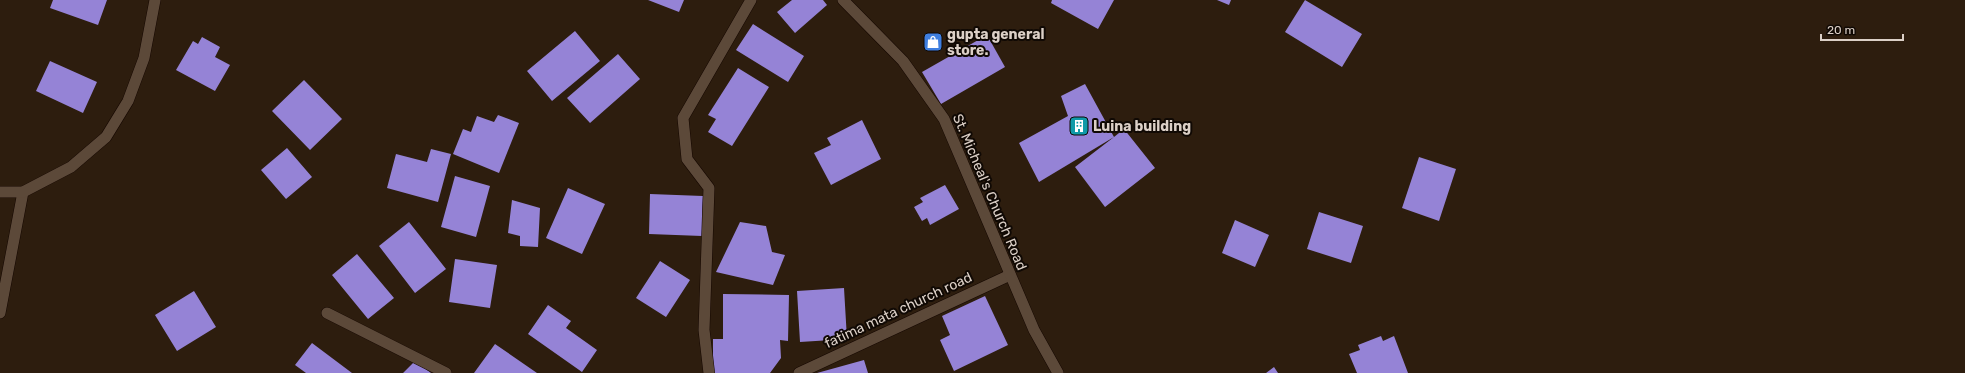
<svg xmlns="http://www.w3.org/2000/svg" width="1965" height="373" font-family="Rubik,sans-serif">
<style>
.building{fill:#9583d6}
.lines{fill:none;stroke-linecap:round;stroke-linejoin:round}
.minor-casing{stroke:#150700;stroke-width:12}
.tertiary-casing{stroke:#150700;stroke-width:12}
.minor{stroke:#5c4939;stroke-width:11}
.tertiary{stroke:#5c4939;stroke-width:11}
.labels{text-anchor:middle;stroke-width:4;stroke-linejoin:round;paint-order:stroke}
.poi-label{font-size:14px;font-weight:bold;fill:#dcd0c7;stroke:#100904;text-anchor:start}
.street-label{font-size:14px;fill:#dcd0c7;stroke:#100904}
</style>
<rect width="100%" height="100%" fill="#2d1d0e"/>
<path class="building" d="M53,0H107L98,25L50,8Z
M648,0H684L679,12Z
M792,0H823L827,5L795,33L777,12Z
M1052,0H1114L1098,29L1051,3Z
M1217,0H1231L1229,5Z
M1305,0L1362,34L1342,67L1285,32Z
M753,24L804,56L788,82L736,50Z
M575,31L600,61L552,101L527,71Z
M987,35L1005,67L941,104L922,72Z
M202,37L220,47L215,57L230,65L215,91L176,70L193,41L198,44Z
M618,54L640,79L590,123L567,98Z
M50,61L97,82L83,113L36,91Z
M738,68L769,87L732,146L708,132L716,119L708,115Z
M304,80L342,119L310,150L272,111Z
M1085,84L1114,137L1124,129L1155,168L1105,207L1075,167L1114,137L1039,182L1019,143L1068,116L1061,96Z
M498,115L519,123L499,173L453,154L463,129L471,132L477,116L494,122Z
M862,120L881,159L831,185L814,153L831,145L827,138Z
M287,148L312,177L286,199L261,170Z
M431,149L451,154L438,202L387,188L396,154L427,162Z
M1419,157L1456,169L1439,221L1402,208Z
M455,176L490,186L476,237L441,227Z
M945,185L959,209L930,225L927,218L922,221L914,207L923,202L920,198Z
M568,188L605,204L582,254L546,238Z
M650,194L703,196L702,236L649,234Z
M512,200L540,208L538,247L520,246V236L508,233Z
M1319,212L1363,226L1351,263L1307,249Z
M1235,220L1269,235L1255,267L1222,253Z
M409,222L446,269L415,293L379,246Z
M740,222L766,226L772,252L785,255L773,285L716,272Z
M357,254L394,298L368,319L332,275Z
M455,259L497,265L490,308L449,302Z
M660,261L690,280L666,317L636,298Z
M844,288L847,339L800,342L797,291Z
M194,291L216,327L177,351L155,315Z
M723,294L789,295L788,341L780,340L781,358L770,373H713V339H723Z
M985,296L1008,345L954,371L940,340L950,335L942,316Z
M548,305L571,321L566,328L597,350L582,372L528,334Z
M1381,336L1383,341L1394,336L1408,373H1357L1349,354L1360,350L1358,345Z
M312,343L352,373H306L295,365Z
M495,344L537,373H474Z
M864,360L868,373H817Z
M415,361L431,373H403Z
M1274,367L1278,373H1266Z"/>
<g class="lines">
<defs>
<path id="minor" d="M0,313L23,192
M327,313L446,373
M709,373L704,330L709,188L687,159L683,118L751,0
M799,373L1010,275"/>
<path id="tertiary" d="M843,0L903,61L944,119L1034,330L1058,373
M0,192H23L71,167L106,137L128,101L144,58L155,0"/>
</defs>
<use href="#minor" class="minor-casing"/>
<use href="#tertiary" class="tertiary-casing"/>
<use href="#minor" class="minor"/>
<use href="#tertiary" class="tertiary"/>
</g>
<defs>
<symbol id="shop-square" viewBox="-11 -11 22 22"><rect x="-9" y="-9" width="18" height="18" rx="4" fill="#3f7fe0" stroke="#100904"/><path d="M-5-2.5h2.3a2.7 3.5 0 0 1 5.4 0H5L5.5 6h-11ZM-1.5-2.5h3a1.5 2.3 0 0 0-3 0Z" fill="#fff"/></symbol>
<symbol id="building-square" viewBox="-11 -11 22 22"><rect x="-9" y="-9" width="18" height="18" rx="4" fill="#0f9aa8" stroke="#100904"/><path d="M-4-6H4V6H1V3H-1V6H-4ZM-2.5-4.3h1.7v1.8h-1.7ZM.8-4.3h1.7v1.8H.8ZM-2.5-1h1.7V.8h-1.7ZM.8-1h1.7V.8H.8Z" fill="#fff"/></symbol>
</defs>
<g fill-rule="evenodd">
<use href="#shop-square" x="922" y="31" width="22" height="22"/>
<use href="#building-square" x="1068" y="115" width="22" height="22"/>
</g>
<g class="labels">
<g class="poi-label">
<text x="947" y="39">gupta general<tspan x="947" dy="16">store.</tspan></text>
<text x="1093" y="131">Luina building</text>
</g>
<g class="street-label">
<text transform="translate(990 192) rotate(67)" y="5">St. Micheal's Church Road</text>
<text transform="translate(898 310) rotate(-25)" y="5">fatima mata church road</text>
</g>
</g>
<path d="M1821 34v6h82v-6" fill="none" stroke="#dcd0c7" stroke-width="2"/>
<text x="1827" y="34" font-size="12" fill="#dcd0c7" stroke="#100904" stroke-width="3" paint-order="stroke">20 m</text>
</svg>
